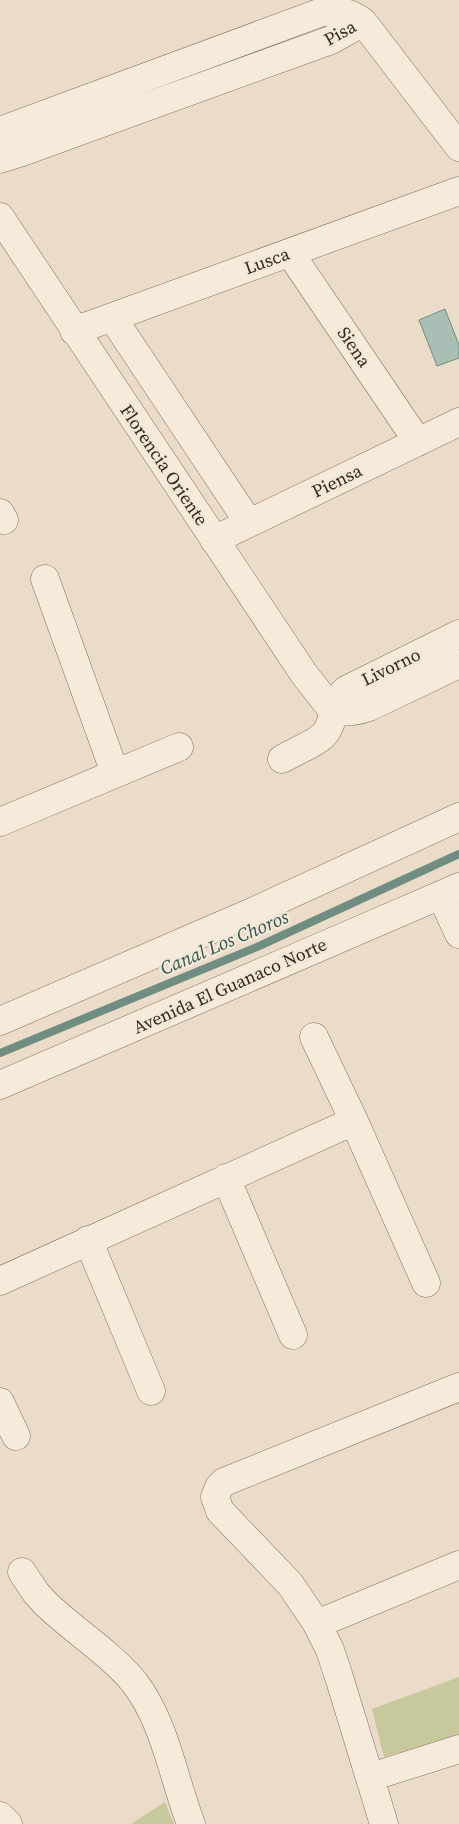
<svg xmlns="http://www.w3.org/2000/svg" width="459" height="1824" font-family="'Source Serif 4',serif">
<style>
.green{fill:#c8c89d}
.water{fill:#a9bfb6;stroke:#708d82}
.lines{fill:none;stroke-linecap:round;stroke-linejoin:round}
.stream{stroke:#708d82;stroke-width:8}
.minor-casing{stroke:#856e5f;stroke-width:29}
.tertiary-casing{stroke:#856e5f;stroke-width:29}
.minor{stroke:#f6ebdb;stroke-width:28}
.tertiary{stroke:#f6ebdb;stroke-width:28}
.labels{text-anchor:middle;stroke-width:5;stroke-linejoin:round;paint-order:stroke}
.street-label{font-size:18px;fill:#372921;stroke:#f3e7d7}
.water-label{font-size:19px;font-style:italic;fill:#32564f;stroke:#f3e7d7}
</style>
<rect width="100%" height="100%" fill="#ebdcc9"/>
<path class="green" d="M459,1677V1735L384,1757L372,1709Z
M165,1802L174,1824H131Z"/>
<path class="water" d="M445,309L459,345V358L437,366L419,320Z"/>
<g class="lines">
<path class="stream" d="M0,1053L257,947L459,854"/>
<defs>
<path id="minor" d="M0,131L319,13C336,10 348,11 363,22L459,147
M0,159L19,153L331,40L363,22
M0,217L304,674L333,711
M290,253L418,442
M112,317L249,523
M74,331L459,191
M0,513L4,520
M214,540L459,422
M45,579L115,773
M333,711C346,712 356,712 369,707L459,664
M282,759C293,752 320,742 326,732C336,718 330,706 346,690L459,634
M0,822L179,747
M441,895L459,934
M314,1037L354,1121L426,1283
M0,1085C153,1020 306,953 459,887
M226,1178L293,1335
M88,1240L151,1391
M0,1281L354,1121
M0,1402L16,1436
M22,1572L36,1593L45,1603C72,1629 111,1654 134,1682C165,1722 173,1777 191,1824
M317,1624L459,1565
M371,1777L459,1749
M0,1816L8,1824
M384,1824L339,1677L330,1650L317,1624L290,1584L220,1511L215,1497L219,1487L224,1482L459,1387"/>
<path id="tertiary" d="M0,1021L252,912L459,817"/>
</defs>
<use href="#minor" class="minor-casing"/>
<use href="#tertiary" class="tertiary-casing"/>
<use href="#minor" class="minor"/>
<use href="#tertiary" class="tertiary"/>
</g>
<g class="labels">
<g class="street-label">
<text transform="translate(340 33) rotate(-29)" y="6">Pisa</text>
<text transform="translate(267 261) rotate(-20)" y="6">Lusca</text>
<text transform="translate(354 347) rotate(56)" y="6">Siena</text>
<text transform="translate(164 465) rotate(56)" y="6">Florencia Oriente</text>
<text transform="translate(337 481) rotate(-26)" y="6">Piensa</text>
<text transform="translate(391 667) rotate(-26)" y="6">Livorno</text>
<text transform="translate(230 986) rotate(-24)" y="6">Avenida El Guanaco Norte</text>
</g>
<g class="water-label">
<text transform="translate(224 942) rotate(-23)" y="7">Canal Los Choros</text>
</g>
</g>
</svg>
